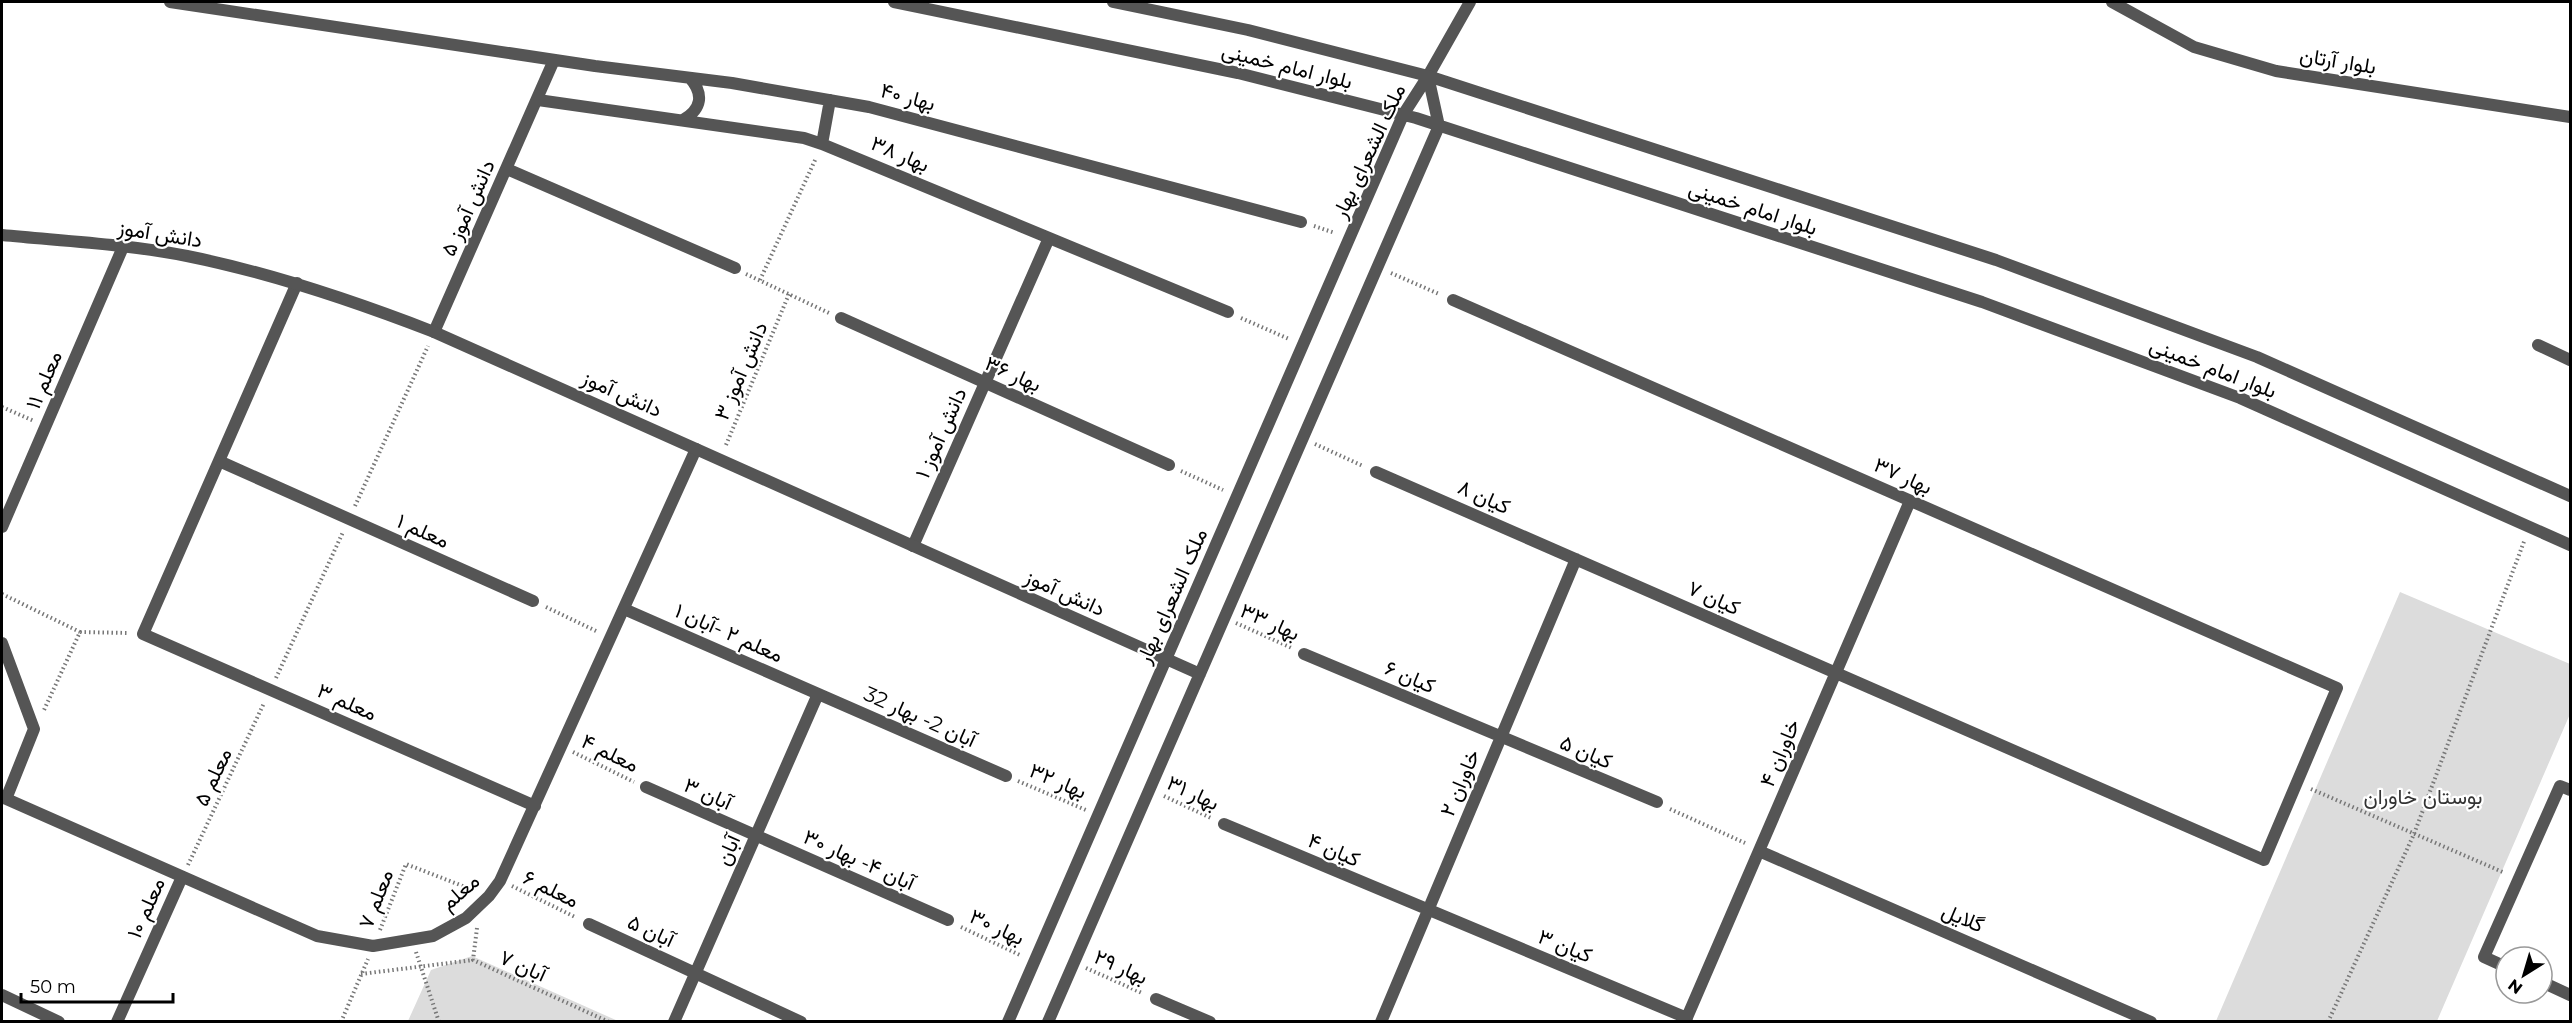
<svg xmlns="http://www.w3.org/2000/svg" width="2572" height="1023" font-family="Montserrat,Vazirmatn,sans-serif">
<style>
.green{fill:#dcdcdc}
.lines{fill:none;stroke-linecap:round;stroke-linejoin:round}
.path{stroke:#777;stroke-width:4;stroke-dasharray:1.5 3;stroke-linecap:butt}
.minor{stroke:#555;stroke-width:12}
.tertiary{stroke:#555;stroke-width:12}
.labels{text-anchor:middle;stroke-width:4.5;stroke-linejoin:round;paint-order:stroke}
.street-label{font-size:21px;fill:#000;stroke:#fff}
.park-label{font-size:21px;fill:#333;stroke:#fff}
</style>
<rect width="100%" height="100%" fill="#fff"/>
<path class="green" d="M2400,592L2570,664V714L2437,1021H2216Z
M472,956L618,1021H408L431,970Z"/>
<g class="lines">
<path class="path" d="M1314,226L1335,233
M1391,273L1439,294
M746,274L829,313
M760,280L816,158
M1241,318L1289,339
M2,407L34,421
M1315,444L1363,466
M726,445L789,294
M1181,471L1223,490
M355,506L428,346
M2,594L80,632L44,710
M546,607L596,631
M1236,623L1292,648
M80,632L128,633
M276,678L343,532
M573,752L634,782
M1018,781L1086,810
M2311,789L2505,873
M1164,796L1211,818
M1670,809L1745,843
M188,865L264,703
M512,886L575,917
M961,927L1022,956
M477,928L473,960L609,1022
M380,930L406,864L473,890
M416,952L439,1022
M1086,968L1142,993
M361,974L473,960
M341,1022L368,959
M2328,1022L2414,834L2525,539"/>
<path class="minor" d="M170,2L595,66L732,83L869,107L1301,222
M2112,2L2194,47L2276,71L2570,117
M1428,76L1470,2
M538,100L804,138L822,144L1228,312
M683,120C702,109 704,94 690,78
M822,144L830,100
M507,169L735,268
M297,283L143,634L535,806
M841,318L1169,465
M434,332L554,60
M2538,345L2570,360
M219,461L533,601
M1376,472L2264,860L2337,688L1453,300
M2,527L123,247
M913,546L1049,238
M624,609L1006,776
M2,643L34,729L6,799
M1304,654L1657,802
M646,787L948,920
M2,797L317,936L373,946L433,936L466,918L489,896L500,881L696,449
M1224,824L1687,1018
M1759,851L2151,1022
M589,924L801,1022
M2506,967L2484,957L2560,786L2570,790
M2542,982L2570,995
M2,995L59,1022
M1156,999L1210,1022
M117,1022L182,877
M674,1022L818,694
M1381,1022L1576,559
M1685,1022L1910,501"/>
<path class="tertiary" d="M894,2L1238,73L1416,118L1982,302L2240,398L2570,545
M1113,2L1248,30L1428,76L1996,260L2257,357L2570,496
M2,235C63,241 126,244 187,256C272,273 354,301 434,332L1200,674
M1008,1022L1403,115L1428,76
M1048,1022L1439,126L1428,76"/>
</g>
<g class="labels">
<g class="street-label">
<text transform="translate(2338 61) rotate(9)" y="7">بلوار آرتان</text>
<text transform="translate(1287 66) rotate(14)" y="7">بلوار امام خمینی</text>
<text transform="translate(908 97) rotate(15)" y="7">بهار ۴۰</text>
<text transform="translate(1369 151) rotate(-65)" y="7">ملک الشعرای بهار</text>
<text transform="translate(900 154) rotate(23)" y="7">بهار ۳۸</text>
<text transform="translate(468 208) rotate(-66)" y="7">دانش آموز ۵</text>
<text transform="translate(1753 208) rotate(18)" y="7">بلوار امام خمینی</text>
<text transform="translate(160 234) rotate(9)" y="7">دانش آموز</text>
<text transform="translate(2213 368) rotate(21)" y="7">بلوار امام خمینی</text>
<text transform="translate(741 371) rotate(-67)" y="7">دانش آموز ۳</text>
<text transform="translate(1013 374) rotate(24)" y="7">بهار ۳۶</text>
<text transform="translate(44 380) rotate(-67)" y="7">معلم ۱۱</text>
<text transform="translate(622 394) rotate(24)" y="7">دانش آموز</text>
<text transform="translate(941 433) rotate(-66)" y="7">دانش آموز ۱</text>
<text transform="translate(1903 476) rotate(24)" y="7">بهار ۳۷</text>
<text transform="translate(1484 497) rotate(24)" y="7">کیان ۸</text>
<text transform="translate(423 531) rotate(24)" y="7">معلم ۱</text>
<text transform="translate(1065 593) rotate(24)" y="7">دانش آموز</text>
<text transform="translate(1172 596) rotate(-66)" y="7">ملک الشعرای بهار</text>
<text transform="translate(1714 598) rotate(24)" y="7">کیان ۷</text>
<text transform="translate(1270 622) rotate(24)" y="7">بهار ۳۳</text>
<text transform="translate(729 633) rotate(24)" y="7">معلم ۲ -آبان ۱</text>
<text transform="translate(1410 677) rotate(23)" y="7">کیان ۶</text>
<text transform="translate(347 702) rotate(24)" y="7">معلم ۳</text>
<text transform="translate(920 717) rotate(24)" y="7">آبان 2- بهار 32</text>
<text transform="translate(1586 752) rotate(23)" y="7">کیان ۵</text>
<text transform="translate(610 753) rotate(26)" y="7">معلم ۴</text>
<text transform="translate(1780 753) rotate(-67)" y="7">خاوران ۴</text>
<text transform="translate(213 777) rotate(-65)" y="7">معلم ۵</text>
<text transform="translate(1058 781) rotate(23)" y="7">بهار ۳۲</text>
<text transform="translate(1460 783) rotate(-67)" y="7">خاوران ۲</text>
<text transform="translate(1193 793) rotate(25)" y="7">بهار ۳۱</text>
<text transform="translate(708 794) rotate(24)" y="7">آبان ۳</text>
<text transform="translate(728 850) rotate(-66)" y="7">آبان</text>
<text transform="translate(1334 850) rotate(23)" y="7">کیان ۴</text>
<text transform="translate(859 860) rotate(24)" y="7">آبان ۴- بهار ۳۰</text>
<text transform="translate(551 889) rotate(26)" y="7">معلم ۶</text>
<text transform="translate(460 892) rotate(-41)" y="7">معلم</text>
<text transform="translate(376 899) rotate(-69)" y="7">معلم ۷</text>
<text transform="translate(146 908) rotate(-66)" y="7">معلم ۱۰</text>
<text transform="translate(1963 918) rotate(23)" y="7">گلایل</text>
<text transform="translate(997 927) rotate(25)" y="7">بهار ۳۰</text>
<text transform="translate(651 931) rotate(25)" y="7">آبان ۵</text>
<text transform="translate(1565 946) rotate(22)" y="7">کیان ۳</text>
<text transform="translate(523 966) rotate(24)" y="7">آبان ۷</text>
<text transform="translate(1121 967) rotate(24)" y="7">بهار ۲۹</text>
</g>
<g class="park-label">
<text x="2423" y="804">بوستان خاوران</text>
</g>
</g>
<rect width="2572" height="1023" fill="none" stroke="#000000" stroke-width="6"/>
<g transform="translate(2524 975) rotate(217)"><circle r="28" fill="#ffffff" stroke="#999999" stroke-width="1.5"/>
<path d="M0-4.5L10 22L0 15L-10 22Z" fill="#000000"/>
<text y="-9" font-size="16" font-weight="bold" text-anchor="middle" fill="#000000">N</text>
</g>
<path d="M21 993v9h152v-9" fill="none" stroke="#000000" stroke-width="3"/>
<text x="30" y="993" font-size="18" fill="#000000" stroke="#ffffff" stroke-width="4.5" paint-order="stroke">50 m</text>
</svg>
